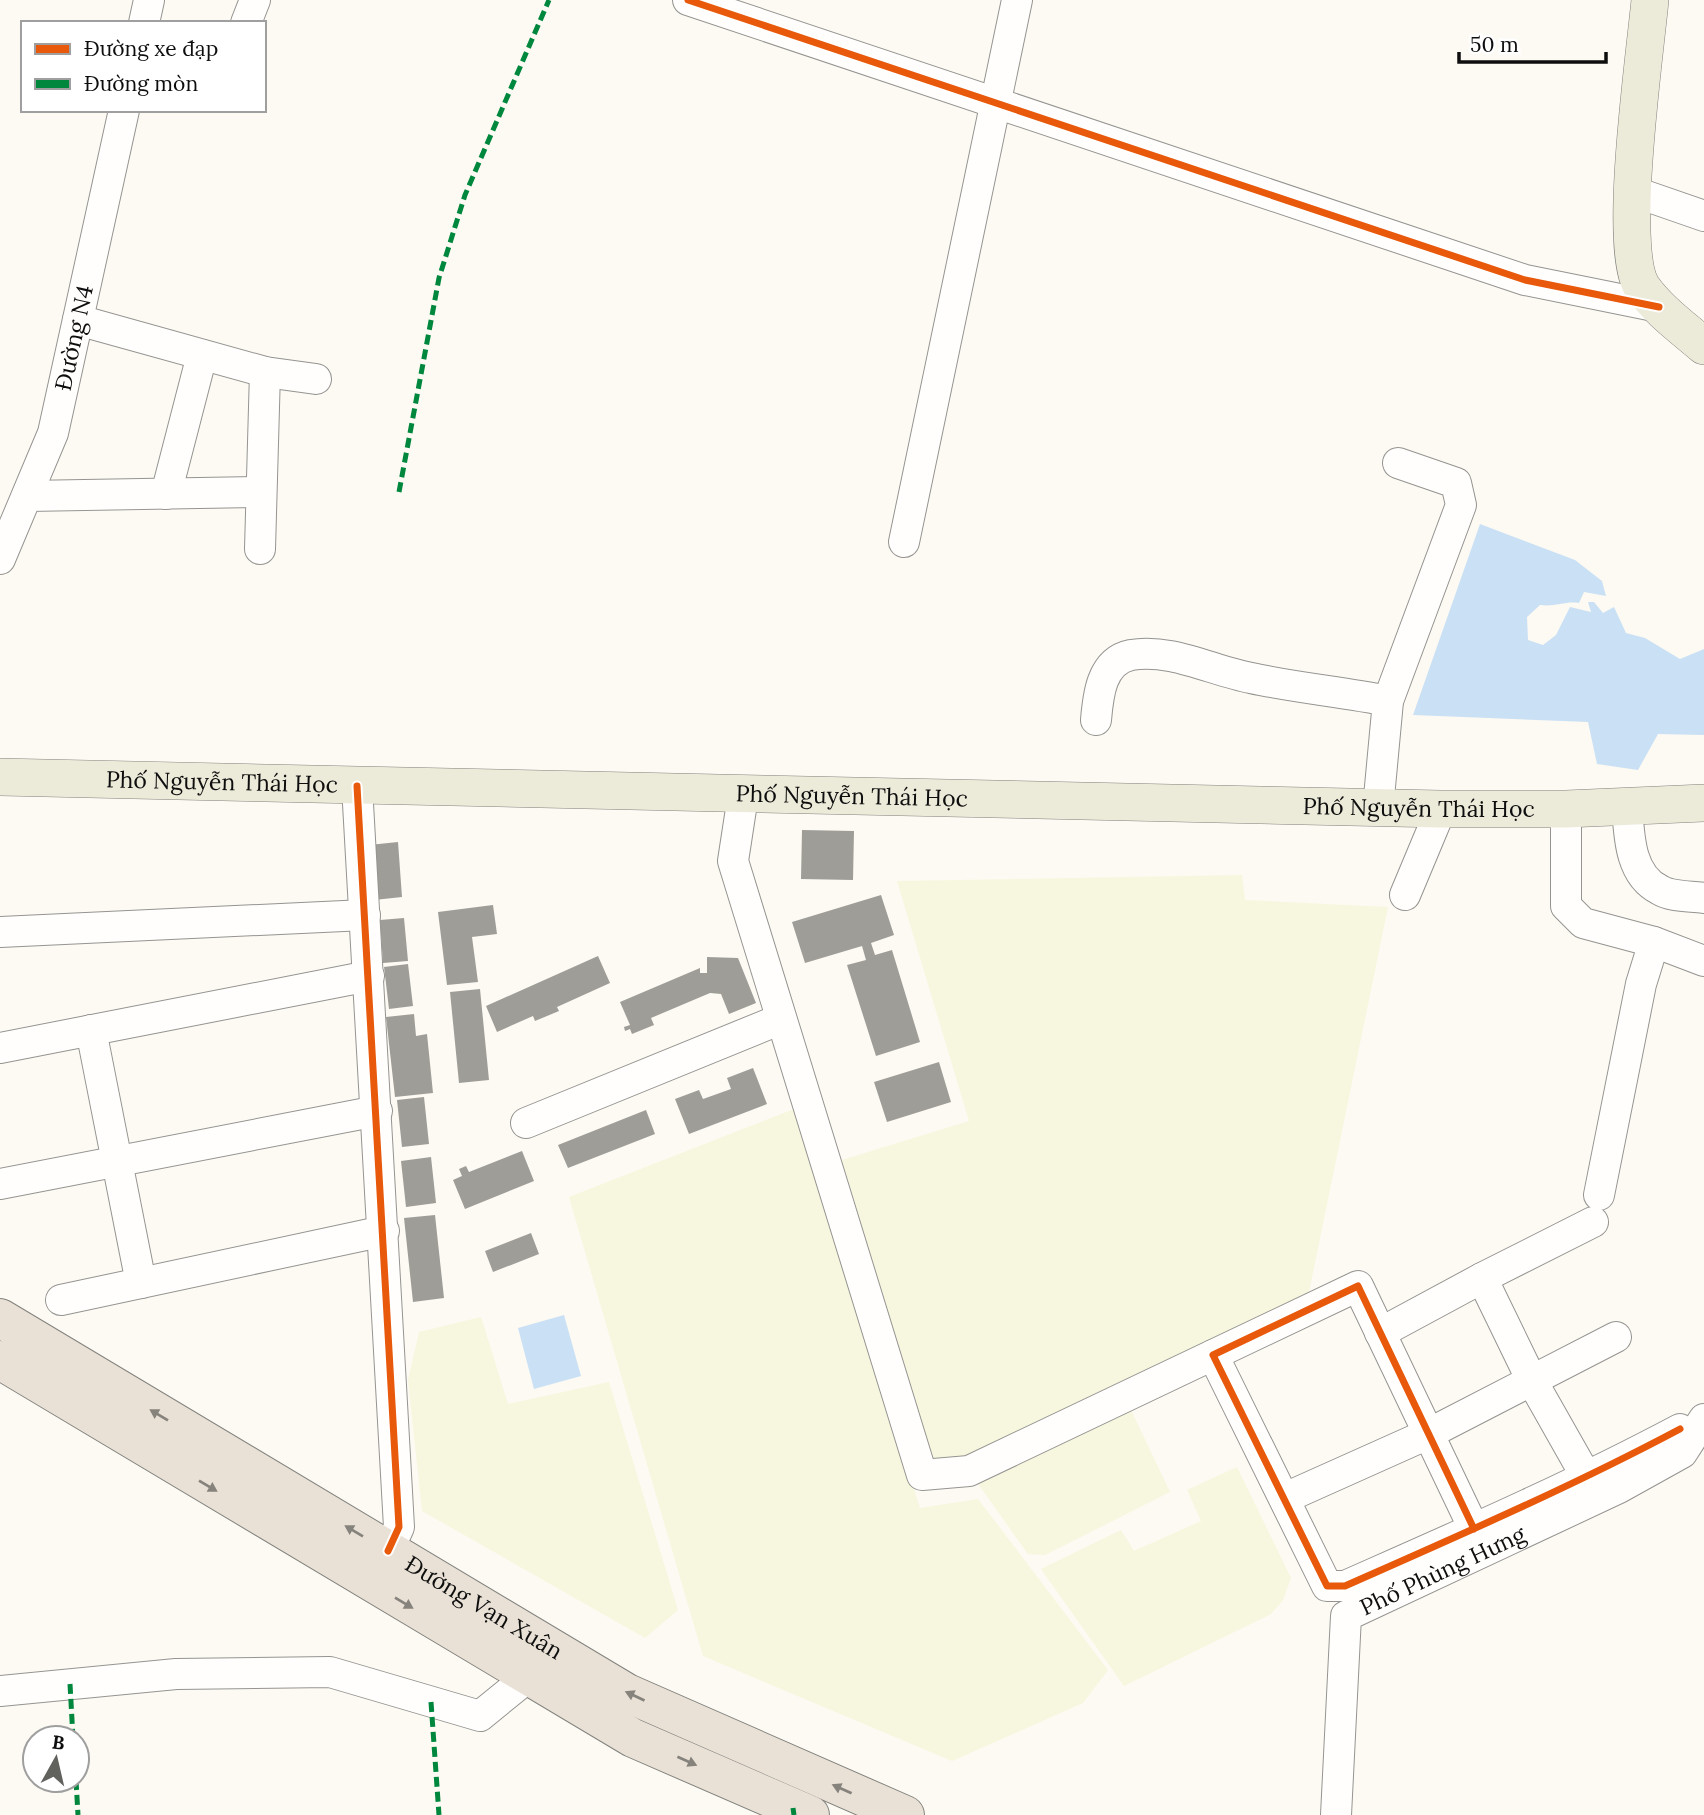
<svg xmlns="http://www.w3.org/2000/svg" width="1704" height="1815" font-family="Lora,serif">
<style>
.farmland{fill:#f7f7df}
.water{fill:#cae0f5}
.building{fill:#9f9d98}
.lines{fill:none;stroke-linecap:round;stroke-linejoin:round}
.minor-casing{stroke:#959491;stroke-width:32}
.major-casing{stroke:#82827e;stroke-width:38}
.highway-casing{stroke:#82827e;stroke-width:40}
.minor{stroke:#fffefd;stroke-width:30}
.major{stroke:#ecead9;stroke-width:37}
.highway{stroke:#e9e1d6;stroke-width:38}
.quiet{stroke:#00873e;stroke-width:5;stroke-dasharray:10 5;stroke-linecap:butt}
.cycleway-casing{stroke:#fff;stroke-width:11}
.cycleway{stroke:#e8590c;stroke-width:7}
.oneway{fill:#86827c}
.labels{text-anchor:middle;stroke-width:7;stroke-linejoin:round;paint-order:stroke}
.street-label{font-size:23px;fill:#0e0e0e;stroke:#fff}
</style>
<rect width="100%" height="100%" fill="#fcfaf2"/>
<path class="farmland" d="M1242,875L1245,900L1388,907L1309,1292L973,1459L932,1463L842,1160L969,1121L897,881Z
M794,1109L920,1508L978,1499L1108,1670L1083,1703L952,1761L703,1656L569,1197Z
M481,1317L508,1404L609,1382L678,1610L645,1638L422,1511L408,1380L419,1332Z
M1130,1408L1170,1492L1045,1555L1028,1554L976,1481Z
M1237,1467L1291,1578L1283,1600L1271,1614L1124,1686L1041,1569L1121,1530L1134,1551L1201,1521L1187,1490Z"/>
<path class="water" d="M1480,524L1575,560L1602,581L1606,596L1584,592L1579,603C1565,601 1555,607 1540,605L1527,617L1528,640L1543,645L1556,635L1570,607L1591,612L1588,602H1594L1603,613L1614,607L1626,633L1645,638L1680,659L1704,649V735L1658,734L1638,770L1597,764L1588,722L1413,715Z
M564,1315L581,1376L534,1389L518,1328Z"/>
<path class="building" d="M802,830L854,831L853,880L801,879Z
M398,842L402,897L374,900L369,845Z
M881,895L894,935L871,943L875,955L892,950L920,1042L876,1056L847,965L866,960L862,946L805,963L792,922Z
M493,905L497,934L472,937L478,982L447,985L438,912Z
M404,918L408,961L383,963L380,920Z
M598,956L610,983L557,1007L559,1011L535,1021L533,1016L497,1032L486,1006Z
M707,957L738,958L756,1003L729,1014L721,994L710,993L651,1018L654,1025L632,1034L630,1029L625,1031L624,1027L630,1025L620,1002L700,968V973H707Z
M408,964L413,1006L389,1009L384,967Z
M480,989L489,1080L459,1083L450,992Z
M414,1014L416,1036L427,1034L433,1093L395,1097L386,1017Z
M939,1062L951,1102L887,1122L874,1082Z
M753,1068L767,1104L689,1134L675,1099L699,1090L703,1099L731,1089L727,1078Z
M424,1097L429,1144L402,1147L397,1100Z
M646,1110L655,1134L568,1168L558,1145Z
M522,1151L534,1181L465,1209L453,1180L462,1176L459,1169L466,1166L469,1172Z
M431,1157L436,1203L406,1207L401,1161Z
M435,1215L444,1298L413,1302L404,1218Z
M531,1233L539,1254L493,1272L485,1251Z"/>
<g class="lines">
<defs>
<g id="minor">
<path d="M688,0L1525,280L1659,307"/>
<path d="M144,23L149,0"/>
<path d="M246,23L255,0"/>
<path d="M1632,191L1704,216"/>
<path d="M78,320L265,372L316,379"/>
<path d="M166,494L202,355"/>
<path d="M27,496L260,492"/>
<path d="M904,542L1017,0"/>
<path d="M260,549L265,372"/>
<path id="s1" d="M0,559L53,433L124,110"/>
<path d="M1096,720C1098,696 1101,661 1131,655C1171,648 1213,671 1251,678C1297,688 1343,692 1388,701"/>
<path d="M357,786L399,1527L388,1551"/>
<path d="M743,796L733,861L922,1475L969,1471L1358,1286L1474,1529"/>
<path d="M1627,805C1629,834 1629,875 1660,890C1671,897 1691,896 1704,898"/>
<path d="M1378,808L1388,701L1461,505L1456,483L1398,463"/>
<path d="M1566,809V906L1583,923L1654,942L1704,961"/>
<path d="M1405,895L1441,809"/>
<path d="M0,932L365,915"/>
<path d="M91,1030L141,1283"/>
<path d="M0,1048L369,976"/>
<path d="M526,1123L781,1019"/>
<path d="M0,1184L377,1111"/>
<path d="M1599,1195L1641,984L1654,942"/>
<path d="M1482,1278L1593,1222"/>
<path d="M61,1300L384,1231"/>
<path d="M1380,1333L1482,1278L1532,1381L1587,1478"/>
<path d="M1213,1355L1327,1586H1345C1458,1536 1571,1487 1680,1429"/>
<path d="M1285,1498L1428,1434L1616,1337"/>
<path d="M0,1691L176,1674L330,1672L480,1716L528,1677"/>
<path id="s2" d="M1336,1815L1346,1616L1619,1488L1682,1453L1704,1419"/>
</g>
<g id="major">
<path d="M1650,0C1645,54 1617,248 1642,287C1658,310 1683,328 1704,346"/>
<path id="s3" d="M0,777L1441,809H1566L1704,803"/>
</g>
<g id="highway">
<path id="s4" d="M0,1318L627,1693L905,1815"/>
<path d="M0,1360L633,1738L810,1815"/>
</g>
</defs>
<use href="#minor" class="minor-casing"/>
<use href="#major" class="major-casing"/>
<use href="#highway" class="highway-casing"/>
<use href="#minor" class="minor"/>
<use href="#major" class="major"/>
<use href="#highway" class="highway"/>
<path class="quiet" d="M399,492L439,278L465,195L549,0
M70,1684L73,1738
M431,1702L439,1815
M76,1780L78,1815
M793,1808L794,1815"/>
<defs>
<path id="cycleway" d="M688,0L1525,280L1659,307
M357,786L399,1527L388,1551
M1474,1529L1358,1286L1213,1355L1327,1586H1345C1458,1536 1571,1487 1680,1429"/>
</defs>
<use href="#cycleway" class="cycleway-casing"/>
<use href="#cycleway" class="cycleway"/>
</g>
<defs><path id="oneway-solid" d="M-6-.8H1V-3.2L6.5 0L1 3.2V.8H-6Z" transform="scale(1.75)"/></defs>
<g class="oneway">
<use href="#oneway-solid" transform="translate(159 1415) rotate(-149)"/>
<use href="#oneway-solid" transform="translate(208 1486) rotate(31)"/>
<use href="#oneway-solid" transform="translate(354 1531) rotate(-149)"/>
<use href="#oneway-solid" transform="translate(404 1603) rotate(31)"/>
<use href="#oneway-solid" transform="translate(635 1696) rotate(-155)"/>
<use href="#oneway-solid" transform="translate(687 1761) rotate(24)"/>
<use href="#oneway-solid" transform="translate(842 1789) rotate(-156)"/>
</g>
<g class="labels">
<g class="street-label">
<text dy="8" stroke="none"><textPath href="#s1" startOffset="234">Đường N4</textPath></text>
<text dy="8" stroke="none"><textPath href="#s3" startOffset="222">Phố Nguyễn Thái Học</textPath></text>
<text dy="8" stroke="none"><textPath href="#s3" startOffset="852">Phố Nguyễn Thái Học</textPath></text>
<text dy="8" stroke="none"><textPath href="#s3" startOffset="1419">Phố Nguyễn Thái Học</textPath></text>
<text dy="8" stroke="none"><textPath href="#s2" startOffset="306">Phố Phùng Hưng</textPath></text>
<text dy="8" stroke="none"><textPath href="#s4" startOffset="564">Đường Vạn Xuân</textPath></text>
</g>
</g>
<rect x="21" y="21" width="245" height="91" fill="#ffffff" stroke="#9f9f9f" stroke-width="2"/>
<rect x="35" y="44" width="35" height="10" fill="#e8590c" stroke="#9f9f9f" stroke-width="2"/>
<text x="84" y="56" font-size="21" fill="#0e0e0e">Đường xe đạp</text>
<rect x="35" y="79" width="35" height="10" fill="#00873e" stroke="#9f9f9f" stroke-width="2"/>
<text x="84" y="91" font-size="21" fill="#0e0e0e">Đường mòn</text>
<g transform="translate(56 1759) rotate(8)"><circle r="33" fill="#ffffff" stroke="#9f9f9f" stroke-width="2"/>
<path d="M0-5L12 26L0 18L-12 26Z" fill="#61615e"/>
<text y="-10" font-size="19" font-weight="bold" text-anchor="middle" fill="#0e0e0e">B</text>
</g>
<path d="M1459 52v10h147v-10" fill="none" stroke="#0e0e0e" stroke-width="3.5"/>
<text x="1470" y="52" font-size="21" fill="#0e0e0e" stroke="#ffffff" stroke-width="5" paint-order="stroke">50 m</text>
</svg>
